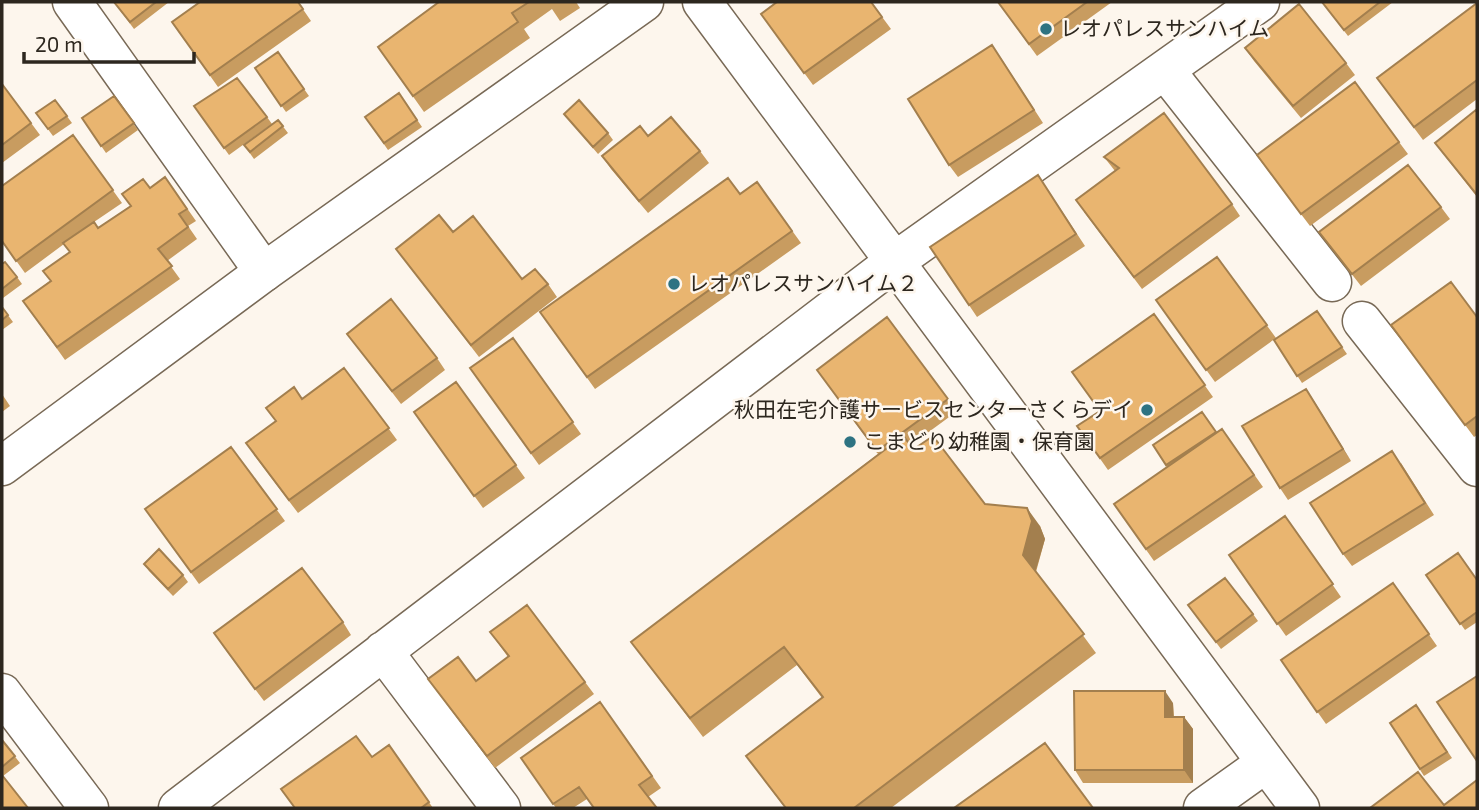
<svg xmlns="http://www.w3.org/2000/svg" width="1479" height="810" font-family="'Exo 2','Noto Sans JP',sans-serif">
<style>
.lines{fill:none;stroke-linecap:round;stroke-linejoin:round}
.street-casing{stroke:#786956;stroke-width:41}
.secondary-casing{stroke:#786956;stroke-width:41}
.street{stroke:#fff;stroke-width:38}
.secondary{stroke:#fff;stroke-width:38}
.wall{fill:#c89c60}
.shaded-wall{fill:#a37f4e}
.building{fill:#e9b570;stroke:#a37f4e;stroke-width:2}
.poi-dot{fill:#2e7382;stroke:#fdf6ed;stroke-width:2.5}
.labels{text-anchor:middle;stroke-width:5;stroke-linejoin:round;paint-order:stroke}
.poi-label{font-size:21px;fill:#2d271f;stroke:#fdf6ed;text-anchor:start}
</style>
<rect width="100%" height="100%" fill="#fdf6ed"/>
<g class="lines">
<defs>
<path id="street" d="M72,2L264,272
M702,2L1300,808
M1165,70L1332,282
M1362,321L1477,467
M383,651L501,808
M2,693L89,808
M178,808L894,262L1260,2
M1203,808L1266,763"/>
<path id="secondary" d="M2,466L264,272L644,2"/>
</defs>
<use href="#street" class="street-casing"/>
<use href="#secondary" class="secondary-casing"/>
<use href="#street" class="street"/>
<use href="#secondary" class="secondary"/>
</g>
<path class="wall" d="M114,2H169L134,29Z
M298,2L311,21L218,87L172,22Z
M439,2H576L580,8L560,21L552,9L524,29L530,38L424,112L378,47Z
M871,2L891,29L813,85L761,14Z
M998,2H1112L1037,56Z
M1322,2H1393L1348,36Z
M1477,4V99L1423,140L1377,78Z
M1245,48L1346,63L1355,75L1301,118L1254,61Z
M278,52L309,96L286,112L255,68Z
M1001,58L1043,123L958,177L949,165Z
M2,84L40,135L2,163Z
M399,93L422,127L388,150L365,117Z
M114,96L138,130L106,153L82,118Z
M55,100L72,123L53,136L36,113Z
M194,106L267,117L272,124L229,155Z
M1477,109V197L1435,143Z
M564,114L608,133L613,140L598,154Z
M278,120L288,133L254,159L244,145Z
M73,135L122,203L94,222L98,228L130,206L150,188L165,177L196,221L188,226L197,239L167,261L180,279L65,360L23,301L50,281L70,252L64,244L25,273L2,241Z
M648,136L700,151L709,163L648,213L611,169L602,156Z
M1399,142L1408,154L1310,226L1266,168Z
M1104,157L1232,204L1240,216L1142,289L1084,212L1115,171Z
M1038,175L1085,246L977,317L930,247Z
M757,182L801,243L595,389L540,312L740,194Z
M1441,207L1450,219L1361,286L1319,232Z
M453,232L522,279L548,284L557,297L479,357L396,249Z
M1217,257L1276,338L1215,382L1156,300Z
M2,264L17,277L22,284L3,298L2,295Z
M2,307L13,322L2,330Z
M1317,311L1347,354L1302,383L1274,340Z
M1154,314L1213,397L1108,470L1077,426L1100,411Z
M887,317L956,412L911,445L914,449L985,504L1040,526L1045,539L1036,572L1096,653L891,808H785L746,756L822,698L797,665L703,737L631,642L878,454L817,370Z
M1477,317V435L1474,437L1391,325Z
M347,334L437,358L445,370L401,404Z
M513,338L581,434L539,465L470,368Z
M344,368L397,440L298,513L254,455L276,421L302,399Z
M456,382L525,478L483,508L414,412Z
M1306,389L1351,461L1288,500L1280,488Z
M2,394L10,406L2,412Z
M1222,429L1263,487L1154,561L1114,504L1167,467L1153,445L1217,433Z
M231,447L285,521L199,584L145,509Z
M1401,463L1434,515L1352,566L1343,554Z
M1285,516L1341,597L1286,636L1229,555Z
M144,564L183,575L188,582L173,596L149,571Z
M1426,575L1477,580V622L1465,630Z
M1393,583L1437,646L1326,724L1281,660Z
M1188,605L1253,614L1258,621L1221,649Z
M343,622L351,635L264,701L222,645Z
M490,632L585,682L594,694L495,768L428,679L476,681L508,657Z
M600,702L661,788L648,797L657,808H594L587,799L573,808H556L521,758Z
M1173,703L1174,717H1184L1193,729V783H1083L1075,770Z
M1416,705L1452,758L1424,776L1390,723Z
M2,740L20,763L3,776L2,808Z
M389,745L433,808H295L372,757Z"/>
<path class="shaded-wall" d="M1306,389L1314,401L1351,461L1343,449Z
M1027,508L1040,526L1045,539L1035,573L1023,555Z
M1165,691L1173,703L1174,729L1165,717Z
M1184,717L1193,729V783L1184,770Z"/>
<path class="building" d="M114,2H156L130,22Z
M200,2H298L303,9L210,75L172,22Z
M439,2H529L512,13L518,22L413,96L378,47Z
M777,2H871L882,17L804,73L761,14Z
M998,2H1087L1029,44Z
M1322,2H1380L1344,30Z
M1477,3V80L1414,127L1377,78Z
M1299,4L1346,63L1293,106L1245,48Z
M992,45L1034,110L949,165L908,99Z
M278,52L304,89L281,106L255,68Z
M237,78L267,117L224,148L194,106Z
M1355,82L1399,142L1301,214L1257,155Z
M2,84L31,123L2,145Z
M399,93L417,120L384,143L365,117Z
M114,96L134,123L101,146L82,118Z
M55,100L67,116L48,129L36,113Z
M579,100L608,133L593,147L564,114Z
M1477,109V195L1435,143Z
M1164,113L1232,204L1134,277L1076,200L1119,168L1104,157Z
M671,117L700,151L639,201L602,156L640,126L648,136Z
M278,120L283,126L250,152L244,145Z
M73,135L113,190L16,261L2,241V186Z
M1408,165L1441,207L1352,274L1319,232Z
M1038,175L1076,234L969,305L930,247Z
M165,177L187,209L179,214L188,227L158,249L172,266L57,347L23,301L51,281L43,271L70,252L63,243L94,222L98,228L131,206L122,194L143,179L150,188Z
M728,178L740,194L757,182L792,231L587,377L540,312Z
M439,215L453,232L473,216L522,279L535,269L548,284L471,345L396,249Z
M1217,257L1267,325L1206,370L1156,300Z
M5,262L17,277L2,289V264Z
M1451,282L1477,317V416L1465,425L1391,325Z
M391,299L437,358L392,391L347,334Z
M2,307L8,315L2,320Z
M1317,311L1342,347L1297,376L1274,340Z
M1154,314L1205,385L1100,458L1077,426L1100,411L1072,372Z
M887,317L948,399L877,451L817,370Z
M513,338L573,422L531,453L470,368Z
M344,368L389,428L289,500L246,443L276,421L266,408L294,387L302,399Z
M456,382L516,465L474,496L414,412Z
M1306,389L1343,449L1280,488L1242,426Z
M1202,412L1216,432L1166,465L1153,445Z
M1222,429L1254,475L1146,549L1114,504Z
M903,436L914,449L933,436L985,504L1027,508L1032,521L1023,555L1084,634L854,808H786L746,756L823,697L784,647L690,718L631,642Z
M231,447L277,509L191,572L145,509Z
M1392,451L1425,503L1343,554L1310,503Z
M1285,516L1333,584L1277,624L1229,555Z
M159,549L183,575L168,589L144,564Z
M1458,553L1477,580V612L1460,624L1426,575Z
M302,568L343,622L255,689L214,633Z
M1225,578L1253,614L1216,642L1188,605Z
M1393,583L1429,634L1317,712L1281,660Z
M527,605L585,682L487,756L428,679L458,657L476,681L509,656L490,632Z
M1477,676V761L1437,702Z
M1074,691H1165V717H1184V770H1075Z
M600,702L652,776L639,785L656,807L654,808H594L579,787L553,804L521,758Z
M1416,705L1447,752L1420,769L1390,723Z
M356,736L372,757L389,745L429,802L421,808H295L281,789Z
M2,740L15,756L2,767Z
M1045,743L1093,808H954Z
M1418,772L1444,805L1477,780V808H1370Z
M2,775L28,808H2Z"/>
<g class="poi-dot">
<circle cx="1046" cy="29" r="7"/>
<circle cx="674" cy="284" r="7"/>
<circle cx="1147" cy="410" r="7"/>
<circle cx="850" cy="442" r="7"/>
</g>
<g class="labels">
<g class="poi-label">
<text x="1060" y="36">レオパレスサンハイム</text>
<text x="688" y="291">レオパレスサンハイム２</text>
<text x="1133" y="417" text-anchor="end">秋田在宅介護サービスセンターさくらデイ</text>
<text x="864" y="449">こまどり幼稚園・保育園</text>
</g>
</g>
<rect width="1479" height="810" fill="none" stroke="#2d271f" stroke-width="7"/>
<path d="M24 52v10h170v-10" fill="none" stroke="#2d271f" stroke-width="3.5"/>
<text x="35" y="52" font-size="21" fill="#2d271f" stroke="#fdf6ed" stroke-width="5" paint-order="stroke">20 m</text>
</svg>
